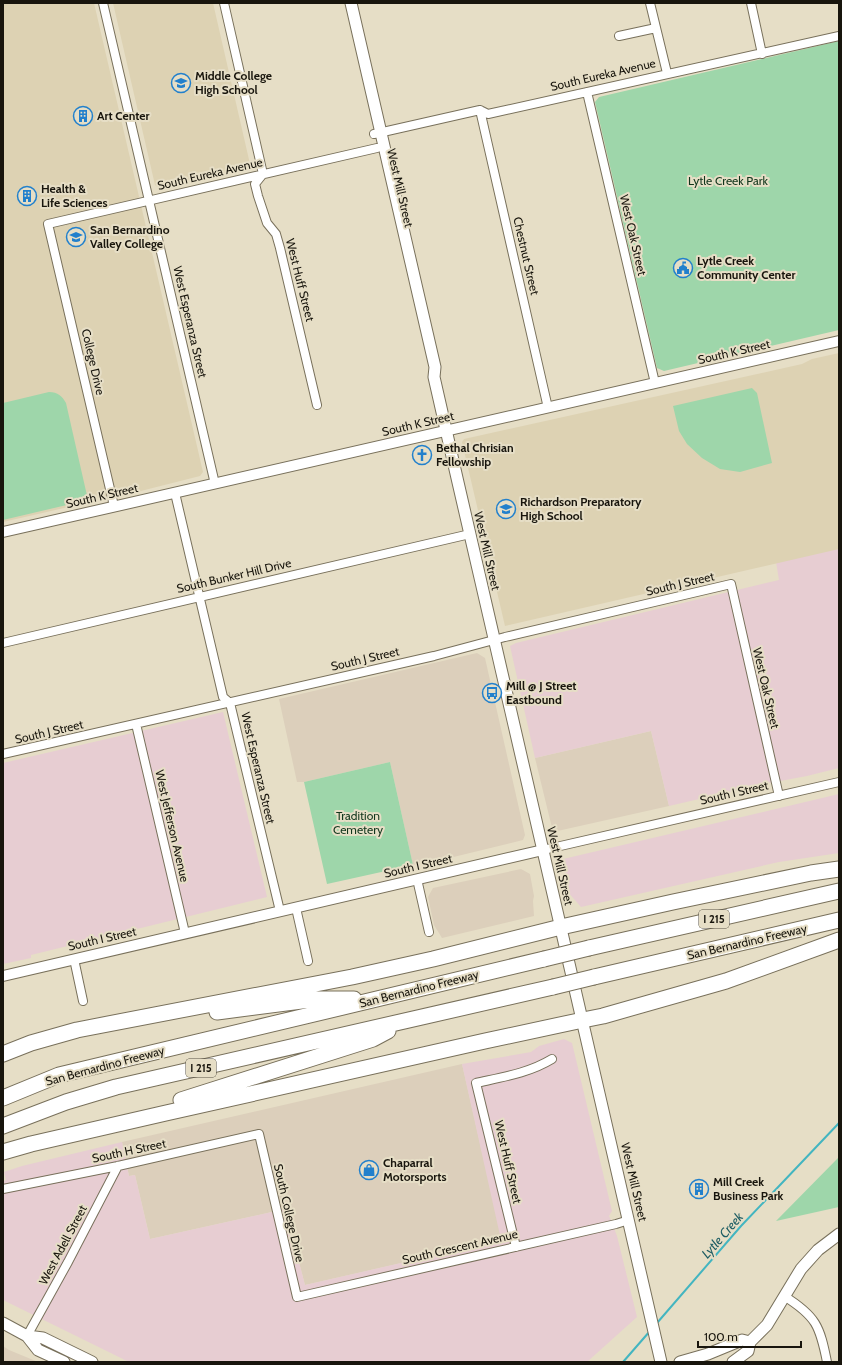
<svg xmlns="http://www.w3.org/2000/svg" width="842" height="1365" font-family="Cabin,sans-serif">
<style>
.commercial{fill:#dccfbb}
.industrial{fill:#e7cdd2}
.built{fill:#ddd2b3}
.green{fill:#9ed6aa}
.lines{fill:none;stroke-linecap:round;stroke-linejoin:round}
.stream{stroke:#43b5c0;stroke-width:2}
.minor-casing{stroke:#78705b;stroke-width:10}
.tertiary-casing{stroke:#78705b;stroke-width:12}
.secondary-casing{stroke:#78705b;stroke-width:13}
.motorway-casing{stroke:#78705b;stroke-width:17}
.minor{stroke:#fff;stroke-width:8}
.tertiary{stroke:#fff;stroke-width:10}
.secondary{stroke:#fff;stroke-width:11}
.motorway{stroke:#fff;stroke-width:15}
.motorway-bridge-casing{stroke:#78705b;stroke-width:17;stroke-linecap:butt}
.motorway-bridge{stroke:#fff;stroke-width:15}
.labels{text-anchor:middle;stroke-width:4;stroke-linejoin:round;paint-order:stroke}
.shield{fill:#e6dec6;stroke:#565144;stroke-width:1}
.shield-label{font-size:11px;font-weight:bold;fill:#18150d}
.street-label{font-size:12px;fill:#18150d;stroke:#e6dec6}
.poi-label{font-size:12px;font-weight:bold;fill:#18150d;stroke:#e6dec6;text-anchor:start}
.park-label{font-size:12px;fill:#10361c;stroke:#e6dec6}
.water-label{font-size:13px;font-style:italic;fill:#1e5d63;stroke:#e6dec6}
</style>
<rect width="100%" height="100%" fill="#e6dec6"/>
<path class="commercial" d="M477,653L485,658L525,835L523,840L433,862L413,865L390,762L304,782H297L279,699Z
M651,731L669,806L553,832L535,758Z
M521,869L530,874L534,896L533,901L534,916L442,938L434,925L428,897L433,888Z
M462,1064L502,1240L305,1285L285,1209L150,1239L135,1175L129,1176L122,1142Z
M3,1346L9,1350L38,1362H3Z"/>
<path class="industrial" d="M839,548V768L807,776L764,784L669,806L651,731L535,758L510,646L516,643L779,580L776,562Z
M223,712L267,897L31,955V958L3,964V763Z
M839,794V853L779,862L581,907L567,891L559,860Z
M564,1039L572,1043L578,1068L612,1211L609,1216L610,1218L617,1236L637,1317L587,1362H129L3,1300V1181L6,1180L4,1172L22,1166L122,1142L129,1176L135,1175L150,1239L285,1209L305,1285L501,1240L462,1064L531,1052L539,1046Z"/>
<path class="built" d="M3,3H94L203,472L200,476L125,495L120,493L101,497L99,500L3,522Z
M113,3H213L250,164L248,168L160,189L155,185Z
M839,353V549L505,626L462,442L464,439L802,364L812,359Z"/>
<path class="green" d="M839,41V330L664,371L657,368L595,102L599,97Z
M752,388L757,393L772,463L740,472L720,469L702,458L687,444L679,431L673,406Z
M49,392C58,392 62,396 66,403L88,500L3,520V403Z
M390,762L413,865L327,884L304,782Z
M839,1157V1207L776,1221Z"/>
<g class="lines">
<path class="stream" d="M657,1323L741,1226L839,1123
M623,1362L650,1331"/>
<defs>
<path id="minor" d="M103,3L215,484
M224,3L263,174L255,184L258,196L267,223L276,234L280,248L317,405
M650,3L667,73
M751,3L762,54
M619,36L656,28
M587,92L655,383
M480,110L548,408
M374,134L480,110L488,114L839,36
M175,493L223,697L230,703L280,911
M114,506L48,224L377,148
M3,643L470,534
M136,724L185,933
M3,754L434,656L505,637L731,584L779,796
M543,850L839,782
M417,879L429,932
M296,908L308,961
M74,959L83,1001
M3,1189L118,1166L259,1134L297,1297L616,1224L629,1220
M516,1247L476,1083C503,1077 529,1073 552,1059
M784,1296C816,1316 820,1326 827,1362
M27,1336L68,1262L118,1166"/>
<path id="tertiary" d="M3,532L839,341
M3,976L543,850"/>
<path id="secondary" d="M351,3L435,367L434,377L457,478L661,1362
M3,1323L27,1336L43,1338L92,1362
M27,1336L38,1350L64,1362
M680,1362L708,1354L742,1340L750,1342
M733,1362L748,1351L750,1342L767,1325L801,1269L818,1250L839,1234"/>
<path id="motorway" d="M589,948L839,891
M594,977L839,920
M217,1012L317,999H354
M3,1054L31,1043L77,1030L352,977L433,959L561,927L673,902L811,873L839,869
M3,1098L59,1075L544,959
M181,1100L373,1039L388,1031
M3,1126L66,1102L116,1087L553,987
M3,1152L31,1144L166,1113L485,1041L583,1020L603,1016L726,981L839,940"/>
</defs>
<use href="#minor" class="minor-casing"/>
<use href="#tertiary" class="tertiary-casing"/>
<use href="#secondary" class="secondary-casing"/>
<use href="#motorway" class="motorway-casing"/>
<use href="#minor" class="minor"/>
<use href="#tertiary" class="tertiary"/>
<use href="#secondary" class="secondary"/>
<use href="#motorway" class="motorway"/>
<defs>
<path id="motorway-bridge" d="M544,959L589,948
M553,987L594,977"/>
</defs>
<use href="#motorway-bridge" class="motorway-bridge-casing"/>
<use href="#motorway-bridge" class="motorway-bridge"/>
</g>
<defs>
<symbol id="school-ring" viewBox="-11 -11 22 22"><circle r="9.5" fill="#e6dec6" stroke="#2280cc" stroke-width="1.5"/><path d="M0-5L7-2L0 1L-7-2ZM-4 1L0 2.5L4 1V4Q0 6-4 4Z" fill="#2280cc"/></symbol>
<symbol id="building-ring" viewBox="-11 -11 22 22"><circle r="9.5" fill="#e6dec6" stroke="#2280cc" stroke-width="1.5"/><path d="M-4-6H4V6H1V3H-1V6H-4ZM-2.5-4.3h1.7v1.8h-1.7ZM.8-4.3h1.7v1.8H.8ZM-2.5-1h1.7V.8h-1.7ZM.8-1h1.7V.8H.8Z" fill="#2280cc"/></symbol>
<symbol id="university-ring" viewBox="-11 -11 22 22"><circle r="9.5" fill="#e6dec6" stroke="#2280cc" stroke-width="1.5"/><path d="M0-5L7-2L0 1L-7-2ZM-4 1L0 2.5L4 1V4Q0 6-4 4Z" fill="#2280cc"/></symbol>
<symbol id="civic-ring" viewBox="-11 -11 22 22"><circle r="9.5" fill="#e6dec6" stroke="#2280cc" stroke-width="1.5"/><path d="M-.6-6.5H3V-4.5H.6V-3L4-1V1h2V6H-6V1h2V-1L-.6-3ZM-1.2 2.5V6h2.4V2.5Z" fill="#2280cc"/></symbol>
<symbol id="church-ring" viewBox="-11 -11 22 22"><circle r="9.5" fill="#e6dec6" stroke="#2280cc" stroke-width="1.5"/><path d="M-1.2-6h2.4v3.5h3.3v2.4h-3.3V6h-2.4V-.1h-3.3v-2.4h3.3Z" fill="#2280cc"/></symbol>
<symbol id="bus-ring" viewBox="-11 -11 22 22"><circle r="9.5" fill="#e6dec6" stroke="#2280cc" stroke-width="1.5"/><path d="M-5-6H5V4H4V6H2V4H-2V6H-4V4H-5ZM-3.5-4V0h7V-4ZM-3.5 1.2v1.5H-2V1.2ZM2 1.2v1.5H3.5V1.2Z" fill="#2280cc"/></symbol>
<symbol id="shop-ring" viewBox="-11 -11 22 22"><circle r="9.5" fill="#e6dec6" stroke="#2280cc" stroke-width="1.5"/><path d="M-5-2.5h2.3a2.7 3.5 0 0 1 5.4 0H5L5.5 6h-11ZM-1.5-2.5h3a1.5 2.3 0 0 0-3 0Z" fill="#2280cc"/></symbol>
</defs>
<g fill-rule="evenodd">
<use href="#school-ring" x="170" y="72" width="22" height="22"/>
<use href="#building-ring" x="72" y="105" width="22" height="22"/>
<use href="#building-ring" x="16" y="185" width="22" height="22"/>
<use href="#university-ring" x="65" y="226" width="22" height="22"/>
<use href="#civic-ring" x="672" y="257" width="22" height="22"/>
<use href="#church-ring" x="411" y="444" width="22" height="22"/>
<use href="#school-ring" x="495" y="498" width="22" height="22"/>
<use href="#bus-ring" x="481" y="682" width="22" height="22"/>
<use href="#shop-ring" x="358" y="1159" width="22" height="22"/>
<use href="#building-ring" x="688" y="1178" width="22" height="22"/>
</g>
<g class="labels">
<g class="shield">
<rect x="699" y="910" width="30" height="18" rx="3"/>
<rect x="186" y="1059" width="30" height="18" rx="3"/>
</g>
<g class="shield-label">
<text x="714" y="923">I 215</text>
<text x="201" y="1072">I 215</text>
</g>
<g class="street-label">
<text transform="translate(603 75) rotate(-13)" y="4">South Eureka Avenue</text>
<text transform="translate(210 174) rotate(-13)" y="4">South Eureka Avenue</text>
<text transform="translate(400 188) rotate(77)" y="4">West Mill Street</text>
<text transform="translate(633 235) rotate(77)" y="4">West Oak Street</text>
<text transform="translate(526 256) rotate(77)" y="4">Chestnut Street</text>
<text transform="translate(300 280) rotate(76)" y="4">West Huff Street</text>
<text transform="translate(190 322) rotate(77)" y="4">West Esperanza Street</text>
<text transform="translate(734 352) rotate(-13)" y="4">South K Street</text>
<text transform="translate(93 362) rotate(77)" y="4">College Drive</text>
<text transform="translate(418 424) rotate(-13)" y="4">South K Street</text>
<text transform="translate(102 496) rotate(-13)" y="4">South K Street</text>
<text transform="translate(487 551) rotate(77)" y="4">West Mill Street</text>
<text transform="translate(234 576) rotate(-13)" y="4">South Bunker Hill Drive</text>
<text transform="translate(680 584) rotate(-13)" y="4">South J Street</text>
<text transform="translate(365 659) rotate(-13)" y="4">South J Street</text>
<text transform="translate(766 688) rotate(77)" y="4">West Oak Street</text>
<text transform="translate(49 732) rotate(-13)" y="4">South J Street</text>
<text transform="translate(258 768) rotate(77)" y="4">West Esperanza Street</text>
<text transform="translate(734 793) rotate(-13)" y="4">South I Street</text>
<text transform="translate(172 826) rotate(77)" y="4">West Jefferson Avenue</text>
<text transform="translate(418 866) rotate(-13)" y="4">South I Street</text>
<text transform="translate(560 866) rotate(77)" y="4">West Mill Street</text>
<text transform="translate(102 939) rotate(-13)" y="4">South I Street</text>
<text transform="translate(747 942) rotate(-13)" y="4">San Bernardino Freeway</text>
<text transform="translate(419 989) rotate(-14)" y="4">San Bernardino Freeway</text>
<text transform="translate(105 1066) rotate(-15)" y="4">San Bernardino Freeway</text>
<text transform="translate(129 1151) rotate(-12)" y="4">South H Street</text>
<text transform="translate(508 1162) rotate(77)" y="4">West Huff Street</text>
<text transform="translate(634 1182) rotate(77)" y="4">West Mill Street</text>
<text transform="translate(289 1213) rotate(77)" y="4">South College Drive</text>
<text transform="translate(63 1245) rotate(-62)" y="4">West Adell Street</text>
<text transform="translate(460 1247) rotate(-13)" y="4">South Crescent Avenue</text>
</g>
<g class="poi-label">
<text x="195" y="80">Middle College<tspan x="195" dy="14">High School</tspan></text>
<text x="97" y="120">Art Center</text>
<text x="41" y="193">Health &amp;<tspan x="41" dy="14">Life Sciences</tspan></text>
<text x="90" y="234">San Bernardino<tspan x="90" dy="14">Valley College</tspan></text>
<text x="697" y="265">Lytle Creek<tspan x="697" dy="14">Community Center</tspan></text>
<text x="436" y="452">Bethal Chrisian<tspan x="436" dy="14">Fellowship</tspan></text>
<text x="520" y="506">Richardson Preparatory<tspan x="520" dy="14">High School</tspan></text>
<text x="506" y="690">Mill @ J Street<tspan x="506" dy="14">Eastbound</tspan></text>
<text x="383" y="1167">Chaparral<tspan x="383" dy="14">Motorsports</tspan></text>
<text x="713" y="1186">Mill Creek<tspan x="713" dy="14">Business Park</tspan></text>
</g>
<g class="park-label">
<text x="728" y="185">Lytle Creek Park</text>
<text x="358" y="820">Tradition<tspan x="358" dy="14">Cemetery</tspan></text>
</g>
<g class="water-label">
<text transform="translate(722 1235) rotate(-49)" y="5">Lytle Creek</text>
</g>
</g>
<rect width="842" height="1365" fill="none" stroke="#18150d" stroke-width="8"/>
<path d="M698 1341v6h103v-6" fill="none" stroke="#18150d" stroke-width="2"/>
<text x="704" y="1341" font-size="12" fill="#18150d" stroke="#e6dec6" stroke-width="3" paint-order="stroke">100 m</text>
</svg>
